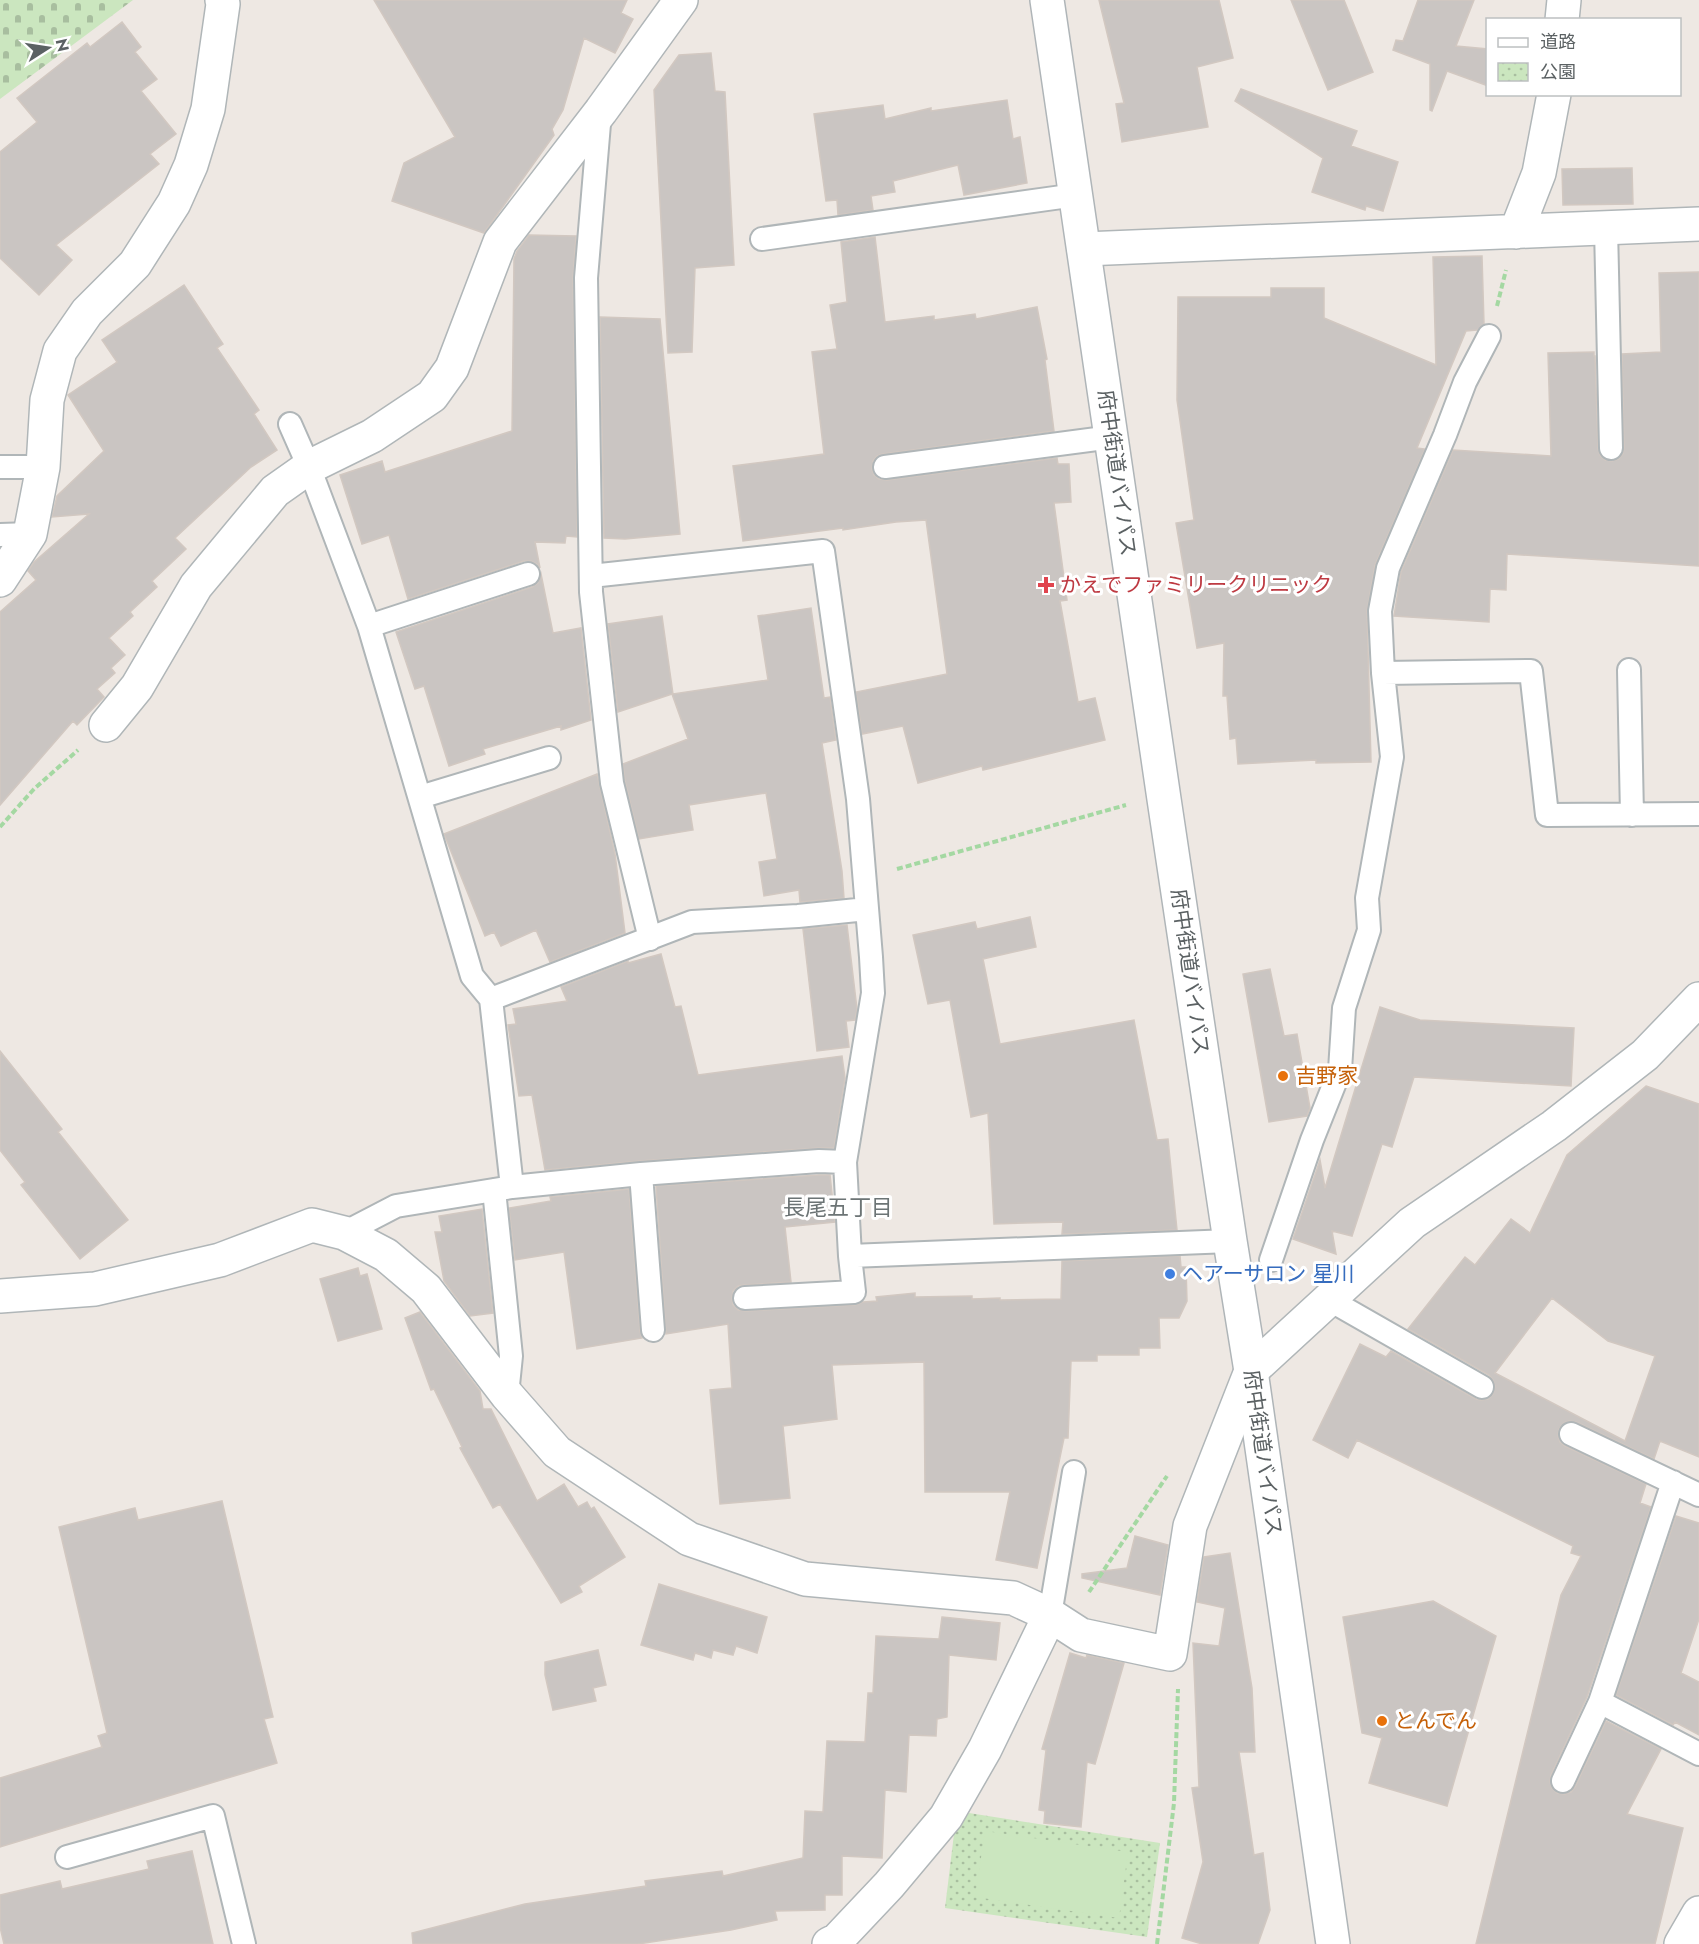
<svg xmlns="http://www.w3.org/2000/svg" width="1699" height="1944" font-family="Jost,'Noto Sans JP',sans-serif">
<style>
.cemetery{fill:url(#cemetery-stones)}
.park{fill:url(#park-dots)}
.pitch{fill:#cbe6bf}
.building{fill:#cac5c2;stroke:#d2c8c1;stroke-width:1.5;fill-rule:evenodd}
.lines{fill:none;stroke-linecap:round;stroke-linejoin:round}
.lane-casing{stroke:#b0b6b8;stroke-width:26}
.street-casing{stroke:#b0b6b8;stroke-width:36}
.secondary-casing{stroke:#afb5b8;stroke-width:36}
.path{stroke:#a4d8a2;stroke-width:4;stroke-dasharray:6 3;stroke-linecap:butt}
.lane{stroke:#fff;stroke-width:22}
.street{stroke:#fff;stroke-width:33}
.secondary{stroke:#fff;stroke-width:33}
.health-dot{fill:#e0444e;stroke:#fff;stroke-width:2}
.food-dot{fill:#e8710a;stroke:#fff;stroke-width:2}
.shop-dot{fill:#3f7fe0;stroke:#fff;stroke-width:2}
.labels{text-anchor:middle;stroke-width:6;stroke-linejoin:round;paint-order:stroke}
.street-label{font-size:21px;fill:#5b6163;stroke:#fff}
.health-label{font-size:21px;fill:#be3a42;stroke:#fff;text-anchor:start}
.food-label{font-size:21px;fill:#c56008;stroke:#fff;text-anchor:start}
.shop-label{font-size:21px;fill:#366cbe;stroke:#fff;text-anchor:start}
.neighbourhood-label{font-size:22px;fill:#6c7475;stroke:#fff}
</style>
<defs>
<pattern id="cemetery-stones" width="16" height="16" patternUnits="userSpaceOnUse" patternTransform="scale(1.5)"><rect width="16" height="16" fill="#cbe6bf"/><path d="M2 7V4a2 2 0 0 1 4 0v3zM10 15v-3a2 2 0 0 1 4 0v3z" fill="#a8be9f"/></pattern>
<pattern id="park-dots" width="8" height="8" patternUnits="userSpaceOnUse" patternTransform="scale(1.5)"><rect width="8" height="8" fill="#cbe6bf"/><path d="M2 2h.1M6 6h.1" fill="none" stroke="#a8be9f" stroke-width="1.8" stroke-linecap="round"/></pattern>
</defs>
<rect width="100%" height="100%" fill="#eee8e3"/>
<path class="cemetery" d="M0,0H133L0,99Z"/>
<path class="park" d="M969,1813L1160,1843L1147,1937L945,1908L954,1834Z"/>
<path class="pitch" d="M985,1831L1128,1852L1119,1918L975,1897Z"/>
<path class="building" d="M374,0H627L621,13L633,19L615,53L584,38L563,110L552,129L554,135L484,233L392,201L404,163L455,137Z
M1099,0H1219L1233,58L1197,67L1208,127L1122,142L1116,104L1124,103Z
M1291,0H1344L1373,72L1328,90Z
M1418,0H1474L1456,46L1488,49V86L1447,71L1432,111L1430,110V64L1393,50L1396,40L1403,41Z
M122,22L141,47L135,52L157,79L141,91L176,134L150,154L159,164L56,245L72,260L39,295L0,258V152L37,122L17,98L87,43L90,47Z
M711,53L715,91L725,92L734,265L695,268L692,352L668,353L654,90L679,55Z
M1241,89L1357,131L1351,146L1398,162L1383,211L1366,206L1365,210L1312,192L1323,158L1235,101Z
M1007,100L1013,139L1020,137L1027,183L964,195L958,165L893,181L895,192L871,196L873,210L838,215L837,200L826,201L814,114L883,105L885,119L931,108V111Z
M1632,168L1633,204L1563,205L1562,169Z
M529,235L576,236L573,278L577,537L566,536L565,543L535,542L540,568L537,564L531,561H524L408,599L389,535L362,544L340,475L382,461L385,472L512,431L514,259L517,251Z
M875,237L885,322L934,316V320L975,314L976,319L1037,307L1047,359L1045,360L1054,431L883,454L877,456L873,461L872,469L874,475L879,479L887,480L1057,458L1058,464H1069L1071,502L1054,503L1067,600L1060,601L1078,702L1095,698L1105,740L983,770L982,766L918,783L903,726L862,734L856,692L947,674L926,520L896,522L843,530V528L743,541L733,466L824,454L812,352L837,349L830,305L847,302L841,242Z
M1482,256L1484,324L1477,330L1466,331L1417,448L1425,449L1375,565L1367,611L1371,762L1316,763V760L1238,764L1236,738L1230,739L1227,696H1223L1224,643L1197,648L1176,523L1194,520L1177,400L1178,297H1271V288H1324V318L1436,365L1433,257Z
M1699,272V566L1507,554L1506,590L1490,589L1489,622L1394,616L1401,572L1453,450L1551,456L1548,353L1594,352V356H1595L1598,449L1600,455L1605,460L1612,461L1618,459L1623,454L1624,448L1622,354L1661,352L1659,273Z
M184,285L223,344L217,348L259,410L254,414L277,450L251,467L175,538L186,549L152,581L157,587L130,612L133,616L109,638L125,655L111,668L115,673L97,689L104,697L77,725L73,721L0,805V612L36,580L28,571L34,562L89,514L52,517L57,496L104,451L68,395L117,362L102,340Z
M600,317L660,319L680,534L625,539L604,538Z
M541,574L553,633L581,628L591,720L561,730V726L483,749L485,754L449,766L424,686L415,689L396,632L532,587L538,583Z
M811,608L824,698L830,697L836,740L822,743L842,871L844,898L800,902L799,890L764,896L759,862L777,859L766,793L689,805L693,830L639,839L625,781L623,764L688,739L672,694L618,712L608,624L662,616L673,694L768,680L758,616Z
M597,774L615,854L625,933L550,962L536,930L501,946L494,932L485,936L444,834Z
M1030,917L1036,947L983,959L1000,1044L1134,1020L1157,1140L1168,1139L1177,1230L1062,1234L1063,1222L994,1224L988,1113L971,1117L950,1000L928,1004L913,935L975,922L977,929Z
M847,925L857,1009L855,1020L846,1021L849,1047L817,1051L803,929Z
M661,954L675,1007L681,1006L698,1075L842,1056L845,1078L834,1148H818L640,1161L545,1170L532,1095L519,1096L508,1025L516,1024L513,1009L567,1001L561,987L628,961V963Z
M1270,969L1284,1036L1297,1034L1310,1108L1307,1116L1269,1122L1243,974Z
M1380,1007L1420,1020L1574,1028L1571,1086L1414,1077L1392,1147L1382,1144L1352,1236L1332,1231L1336,1254L1293,1239L1320,1160L1325,1188Z
M0,1051L62,1129L58,1132L128,1220L80,1259L21,1185L25,1182L0,1150Z
M1646,1086L1699,1104V1457L1660,1441L1654,1459L1576,1422L1569,1421L1564,1423L1559,1429L1558,1436L1560,1442L1565,1446L1646,1484L1640,1503L1651,1507L1587,1697L1551,1775L1550,1782L1552,1788L1557,1793L1565,1794L1571,1792L1575,1787L1606,1721L1661,1749L1627,1814L1683,1828L1655,1944H1476L1561,1595L1581,1556L1571,1553L1573,1546L1357,1440L1348,1458L1313,1440L1360,1344L1386,1357L1391,1351L1476,1399L1481,1400L1488,1399L1493,1394L1495,1386L1493,1380L1489,1375L1408,1329L1465,1257L1475,1265L1511,1219L1530,1233L1567,1155ZM1552,1298L1608,1341L1655,1356L1625,1441L1495,1373Z
M819,1175H830L835,1222L785,1227L791,1282L744,1285L738,1286L733,1291L732,1298L733,1305L738,1310L746,1311L855,1305L863,1302L877,1301L876,1297L915,1293V1297L972,1296V1299L1000,1298V1300L1061,1299L1062,1261L1180,1256L1181,1267H1186L1187,1301L1179,1318H1159L1160,1348H1139V1355H1097V1361H1071L1068,1438H1064L1037,1568L996,1560L1010,1492H925L924,1362L832,1365L837,1419L783,1426L790,1498L720,1504L710,1390L732,1388L728,1324L666,1334L656,1186Z
M629,1189L640,1331L642,1338L577,1349L564,1252L515,1260L509,1208L551,1201L550,1197Z
M482,1209L493,1313L470,1316L444,1281L435,1232H442L439,1216Z
M358,1268L360,1276L367,1274L382,1329L338,1341L320,1279Z
M420,1312L480,1391L483,1409H491L537,1501L564,1484L578,1507L587,1502L591,1509L594,1507L625,1557L579,1586L582,1592L561,1603L500,1504L493,1508L460,1448L462,1447L434,1389L431,1390L405,1318Z
M222,1501L273,1717L264,1719L277,1763L0,1847V1778L102,1747L98,1736L107,1733L59,1527L135,1508L138,1520Z
M1676,1516L1699,1523V1619L1681,1673L1699,1682V1735L1675,1722L1673,1725L1616,1695Z
M1135,1536L1168,1545L1160,1595L1082,1578V1574L1127,1568Z
M1230,1553L1252,1688L1255,1752H1239L1254,1855L1263,1853L1270,1910L1258,1944H1202L1182,1938L1203,1862L1192,1788L1199,1787L1193,1643L1219,1646L1225,1608L1197,1602L1204,1557Z
M659,1584L767,1617L757,1653L736,1646L733,1655L713,1650L711,1658L695,1653L693,1660L641,1645Z
M1433,1601L1496,1636L1447,1806L1369,1783L1382,1738L1362,1733L1343,1617Z
M942,1617L1000,1623L996,1660L949,1655L947,1717L937,1719L936,1736L909,1735L906,1792L885,1790L882,1858L842,1856V1895H825V1910L775,1911L777,1920L731,1930L638,1944H413L412,1933L525,1904L646,1886L645,1881L676,1877L722,1871L723,1876L803,1858L805,1811L823,1812L827,1741L865,1742L868,1693H873L876,1636L939,1639Z
M598,1650L606,1685L593,1688L596,1701L553,1710L545,1675V1662Z
M1070,1653L1086,1658L1087,1655L1124,1663L1095,1764L1087,1762L1081,1827L1044,1823L1045,1811L1039,1810L1046,1750L1042,1749Z
M192,1851L213,1944H4L0,1927V1895L60,1881L62,1889L149,1869L147,1861Z"/>
<g class="lines">
<defs>
<path id="lane" d="M600,112L586,278L591,592L612,783L650,939
M1606,228L1611,448
M762,239L1076,195
M290,424L309,467L369,626L472,976L491,999L512,1187
M0,467H43
M885,467L1112,437
M0,535L30,534
M591,576L823,551L858,799L871,957L873,993L845,1162L850,1256L854,1292L745,1298
M369,626L528,574
M1629,670L1632,815
M1383,673L1531,671L1547,815L1699,814
M420,797L549,758
M491,999L692,922L798,916L867,909
M641,1174L653,1330
M494,1190L511,1356L507,1395
M344,1233L396,1206L512,1187L641,1174L819,1161L845,1162
M850,1256L1230,1241
M1271,1260L1312,1140L1340,1070L1344,1008L1369,930L1367,898L1392,757L1383,673L1380,611L1388,568L1445,435L1465,382L1489,336
M1328,1299L1482,1387
M1571,1434L1699,1495
M1050,1615L1074,1472
M1600,1702L1699,1754
M1563,1781L1600,1702L1673,1482
M67,1857L213,1816L244,1944"/>
<path id="street" d="M1562,20L1564,0
M1516,232L1539,173L1554,94
M1084,249L1699,224
M0,580L30,534L43,467L47,400L60,351L87,312L135,264L174,203L191,165L208,109L223,4L222,0
M106,725L137,687L196,586L275,491L309,467L372,436L432,396L452,368L500,242L601,111L681,0
M0,1296L95,1289L220,1260L312,1225L344,1233L386,1255L426,1289L507,1395L557,1452L689,1539L805,1579L1013,1598L1050,1615L1081,1635L1170,1654L1190,1526L1251,1371L1412,1223L1554,1126L1645,1055L1699,999
M829,1944L837,1940L889,1885L946,1817L985,1749L1050,1615
M1681,1944L1699,1913"/>
<path id="secondary" d="M1047,0L1164,799L1230,1241L1251,1371L1333,1944"/>
</defs>
<use href="#lane" class="lane-casing"/>
<use href="#street" class="street-casing"/>
<use href="#secondary" class="secondary-casing"/>
<path class="path" d="M1497,306L1506,270
M0,827L34,789L78,750
M897,869L1126,805
M1089,1592L1167,1476
M1157,1944L1174,1803L1178,1689"/>
<use href="#lane" class="lane"/>
<use href="#street" class="street"/>
<use href="#secondary" class="secondary"/>
</g>
<path class="health-dot" d="M1043 576h6v6h6v6h-6v6h-6v-6h-6v-6h6z"/>
<g class="food-dot">
<circle cx="1283" cy="1076" r="6"/>
<circle cx="1382" cy="1721" r="6"/>
</g>
<circle class="shop-dot" cx="1170" cy="1274" r="6"/>
<g class="labels">
<g class="street-label">
<text transform="translate(1117 473) rotate(82)" y="7">府中街道バイパス</text>
<text transform="translate(1190 972) rotate(82)" y="7">府中街道バイパス</text>
<text transform="translate(1263 1453) rotate(82)" y="7">府中街道バイパス</text>
</g>
<g class="health-label">
<text x="1060" y="592">かえでファミリークリニック</text>
</g>
<g class="food-label">
<text x="1295" y="1083">吉野家</text>
<text x="1394" y="1728">とんでん</text>
</g>
<g class="shop-label">
<text x="1182" y="1281">ヘアーサロン 星川</text>
</g>
<g class="neighbourhood-label">
<text x="838" y="1215">長尾五丁目</text>
</g>
</g>
<rect x="1486" y="18" width="195" height="78" fill="#ffffff" stroke="#bdc0c1" stroke-width="1.5"/>
<rect x="1498" y="38" width="30" height="9" fill="#ffffff" stroke="#bdc0c1" stroke-width="1.5"/>
<text x="1540" y="48" font-size="18" fill="#5b6163">道路</text>
<rect x="1498" y="63" width="30" height="18" fill="url(#park-dots)" stroke="#bdc0c1" stroke-width="1.5"/>
<text x="1540" y="78" font-size="18" fill="#5b6163">公園</text>
<g transform="translate(48 48) rotate(78)" stroke="#ffffff" stroke-width="4.5" paint-order="stroke">
<path d="M0-4.5L10 22L0 15L-10 22Z" fill="#5b6163"/>
<text y="-9" font-size="16" font-weight="bold" text-anchor="middle" fill="#5b6163">N</text>
</g>
</svg>
